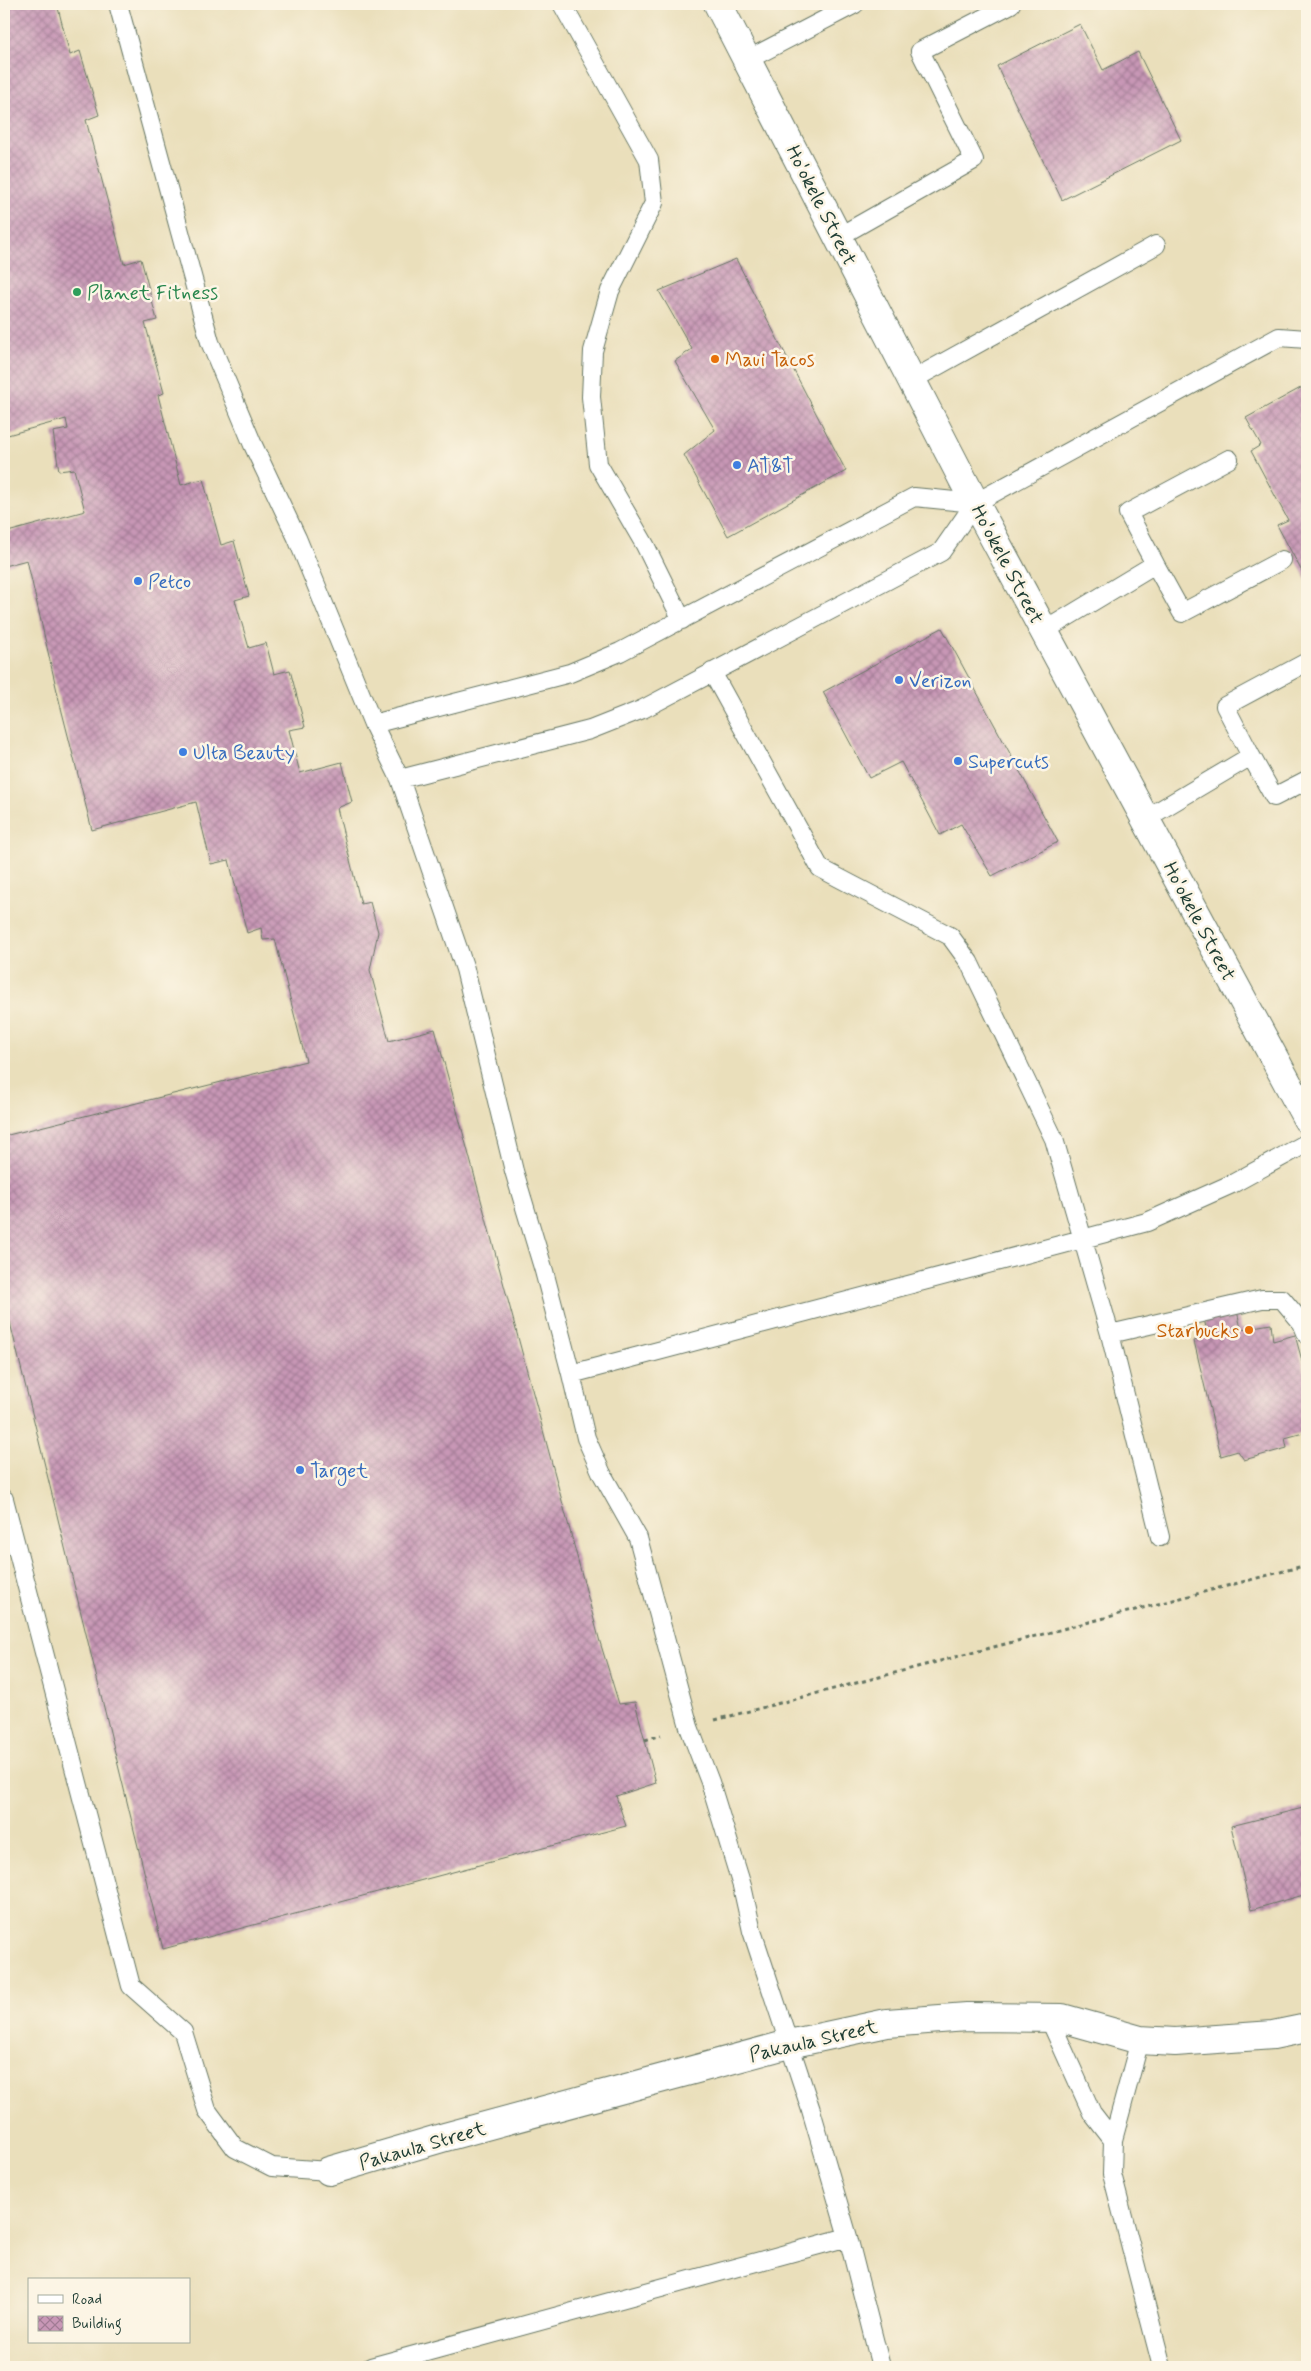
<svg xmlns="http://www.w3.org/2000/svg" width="1311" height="2371" font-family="Mynerve,sans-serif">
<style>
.building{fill:url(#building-cross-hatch)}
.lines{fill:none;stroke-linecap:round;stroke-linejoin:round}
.lane-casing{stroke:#667663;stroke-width:20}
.street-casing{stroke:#667663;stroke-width:30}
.secondary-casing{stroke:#667663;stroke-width:30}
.path{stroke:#667663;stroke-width:3;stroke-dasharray:4 4;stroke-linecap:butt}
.lane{stroke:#fff;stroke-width:18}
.street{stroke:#fff;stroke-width:28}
.secondary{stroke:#fff;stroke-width:28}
.leisure-dot{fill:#2e9e5b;stroke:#fcf5e5;stroke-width:2}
.food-dot{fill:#e8710a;stroke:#fcf5e5;stroke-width:2}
.shop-dot{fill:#3f7fe0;stroke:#fcf5e5;stroke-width:2}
.labels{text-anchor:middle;stroke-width:5;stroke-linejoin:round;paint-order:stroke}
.street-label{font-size:20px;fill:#1f3d34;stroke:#fcf5e5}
.leisure-label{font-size:20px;fill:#27864d;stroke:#fcf5e5;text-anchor:start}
.food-label{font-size:20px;fill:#c56008;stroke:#fcf5e5;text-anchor:start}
.shop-label{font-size:20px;fill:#366cbe;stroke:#fcf5e5;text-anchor:start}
</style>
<defs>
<pattern id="building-cross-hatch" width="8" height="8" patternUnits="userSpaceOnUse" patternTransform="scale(1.25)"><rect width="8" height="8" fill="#c897b6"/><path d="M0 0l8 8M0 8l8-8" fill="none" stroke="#a27c95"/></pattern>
</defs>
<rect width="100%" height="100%" fill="#fcf5e5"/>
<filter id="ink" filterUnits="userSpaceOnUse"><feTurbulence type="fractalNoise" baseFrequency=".02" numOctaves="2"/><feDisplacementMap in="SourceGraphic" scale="10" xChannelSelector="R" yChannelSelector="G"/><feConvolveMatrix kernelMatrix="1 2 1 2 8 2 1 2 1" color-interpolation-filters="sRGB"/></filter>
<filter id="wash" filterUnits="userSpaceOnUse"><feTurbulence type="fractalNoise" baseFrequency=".0096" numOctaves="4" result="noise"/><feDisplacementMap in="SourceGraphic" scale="20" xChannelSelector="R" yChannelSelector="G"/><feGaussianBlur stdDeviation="1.12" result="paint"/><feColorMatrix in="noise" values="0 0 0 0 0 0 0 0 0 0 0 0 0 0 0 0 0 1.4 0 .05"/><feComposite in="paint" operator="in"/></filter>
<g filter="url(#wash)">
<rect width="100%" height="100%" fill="#eadfbb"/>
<g id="blocks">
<path class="building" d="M4,4H57L70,55L80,51L99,115L86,120L124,264L141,259L157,320L145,323L164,393L158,395L181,485L203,479L221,545L234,541L249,596L235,600L249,648L266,643L274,674L290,670L305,727L289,730L300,773L342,762L352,802L337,808L361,904L370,902L378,932L370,970L389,1041L435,1029L600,1642L619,1704L635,1702L656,1783L616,1796L626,1826L163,1949L4,1298V1136L306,1061L275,939L263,940L261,928L247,933L229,860L211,864L196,802L92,830L59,700L27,560L4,566V533L85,511L74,469L59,471L53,432L68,429L66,419L4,436Z
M1080,24L1103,70L1138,52L1181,140L1062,200L997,66Z
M736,259L846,471L728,536L684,455L715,430L675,361L692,349L659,291Z
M1306,385L1307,387V581L1277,525L1288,520L1251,451L1261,445L1246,418Z
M942,628L1058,842L992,876L961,824L940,835L901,762L869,778L823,692Z
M1234,1297L1241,1329L1271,1324L1273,1341L1295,1335L1307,1379V1432L1285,1438L1287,1448L1244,1460L1238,1451L1221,1456L1194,1341L1208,1336L1201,1306Z
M1307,1807V1894L1251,1910L1231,1826Z"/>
</g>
</g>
<g filter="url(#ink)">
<use href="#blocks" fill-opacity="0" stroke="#667663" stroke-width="1"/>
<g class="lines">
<defs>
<path id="lane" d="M118,4L210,342L253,445L297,538L373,724L400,779L465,969L514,1171L544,1271L571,1374L586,1438L602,1474L638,1538L689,1727L710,1782L742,1886L752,1931L811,2110L848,2237L881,2367
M562,4L649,160L654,203L610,291L593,351L591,397L598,464L645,545L682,620
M747,60L855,4
M838,237L974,160L920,51L1011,4
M912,380L1156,245
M1155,564L1128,513L1229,459
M1044,631L1155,564L1182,613L1282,560
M712,672L820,868L950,936L969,962L1054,1139L1110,1334L1160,1537
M373,724L570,673L620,652L914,497L975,503
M1251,756L1225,706L1307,662
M400,779L590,730L643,709L941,552L975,503L1279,337L1307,339
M1145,819L1251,756L1274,797L1307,780
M1110,1334L1262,1299H1282L1302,1323L1307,1335
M571,1374L1147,1222L1234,1183L1307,1143
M4,1499L131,1986L183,2032L207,2110L235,2148L272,2167L329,2171
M1049,2018L1092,2113L1113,2140
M1140,2040L1113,2140L1112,2174L1162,2367
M371,2367L848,2237"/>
<path id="street" d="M329,2171L445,2137L789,2044L887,2023L967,2017L1062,2018L1140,2040L1175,2042L1273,2035L1307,2028"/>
<path id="secondary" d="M718,4L975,503L1307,1119"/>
</defs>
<use href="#lane" class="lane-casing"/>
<use href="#street" class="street-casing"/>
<use href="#secondary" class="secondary-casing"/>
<path class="path" d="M715,1720L1307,1565
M645,1740L661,1735"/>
<use href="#lane" class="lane"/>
<use href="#street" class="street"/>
<use href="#secondary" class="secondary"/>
</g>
</g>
<circle class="leisure-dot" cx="77" cy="292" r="5"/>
<g class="food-dot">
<circle cx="715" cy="359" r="5"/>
<circle cx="1249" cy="1330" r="5"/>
</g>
<g class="shop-dot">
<circle cx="737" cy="465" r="5"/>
<circle cx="138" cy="581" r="5"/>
<circle cx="899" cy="680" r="5"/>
<circle cx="183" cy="752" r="5"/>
<circle cx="958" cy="761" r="5"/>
<circle cx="300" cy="1470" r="5"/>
</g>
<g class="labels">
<g class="street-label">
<text transform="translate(822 205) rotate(63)" y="7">Ho'okele Street</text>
<text transform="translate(1008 564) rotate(62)" y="7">Ho'okele Street</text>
<text transform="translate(1200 921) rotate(62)" y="7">Ho'okele Street</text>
<text transform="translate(813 2040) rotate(-13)" y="7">Pakaula Street</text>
<text transform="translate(422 2145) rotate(-16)" y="7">Pakaula Street</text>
</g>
<g class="leisure-label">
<text x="87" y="299">Planet Fitness</text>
</g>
<g class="food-label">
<text x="725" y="366">Maui Tacos</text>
<text x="1239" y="1337" text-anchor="end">Starbucks</text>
</g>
<g class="shop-label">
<text x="747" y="472">AT&amp;T</text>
<text x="148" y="588">Petco</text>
<text x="909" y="687">Verizon</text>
<text x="193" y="759">Ulta Beauty</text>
<text x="968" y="768">Supercuts</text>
<text x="310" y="1477">Target</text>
</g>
</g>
<rect width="1311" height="2371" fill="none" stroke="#fcf5e5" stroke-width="20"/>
<rect x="28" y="2278" width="162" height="65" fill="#fcf5e5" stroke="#a4ab9e"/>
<rect x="38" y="2295" width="25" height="8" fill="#ffffff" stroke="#a4ab9e"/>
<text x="72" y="2304" font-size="15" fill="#1f3d34">Road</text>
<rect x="38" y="2316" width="25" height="15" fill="url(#building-cross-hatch)" stroke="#a4ab9e"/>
<text x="72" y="2328" font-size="15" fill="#1f3d34">Building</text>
</svg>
